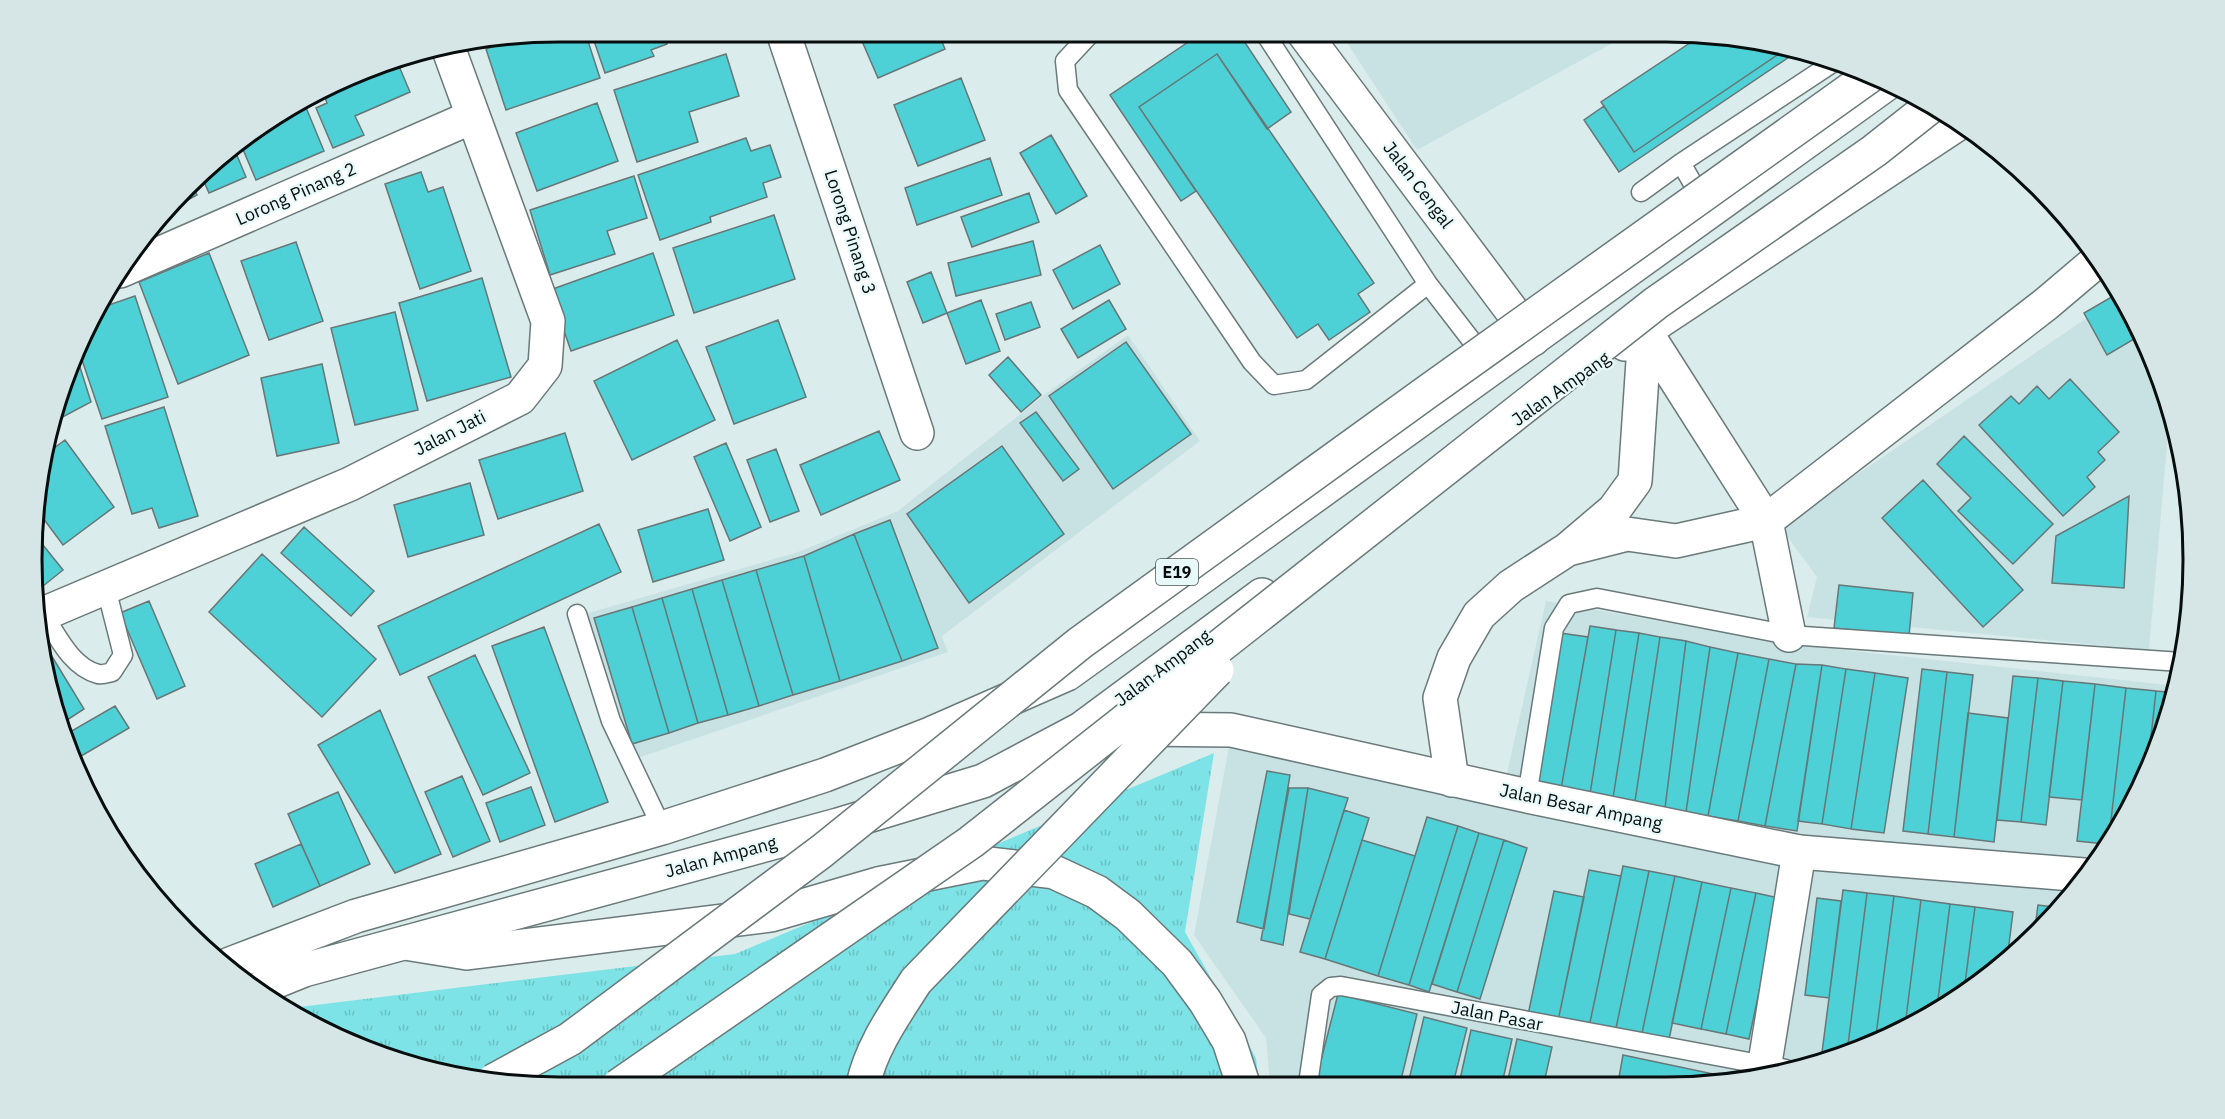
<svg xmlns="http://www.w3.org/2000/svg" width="2225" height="1119" font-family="'IBM Plex Sans',sans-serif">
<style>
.built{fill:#c8e2e3}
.grass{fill:url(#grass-tufts)}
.building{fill:#4dd1d6;stroke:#677676;stroke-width:1.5}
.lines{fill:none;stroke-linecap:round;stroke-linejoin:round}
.service-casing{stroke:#6a797a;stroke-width:21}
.minor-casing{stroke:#6a797a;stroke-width:36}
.tertiary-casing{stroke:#6a797a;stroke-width:36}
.secondary-casing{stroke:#6a797a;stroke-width:36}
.motorway-casing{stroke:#6a797a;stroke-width:36}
.service{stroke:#fff;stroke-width:18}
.minor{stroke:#fff;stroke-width:33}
.tertiary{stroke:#fff;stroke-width:33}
.secondary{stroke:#fff;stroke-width:33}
.motorway{stroke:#fff;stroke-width:33}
.motorway-bridge-casing{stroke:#6a797a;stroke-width:36;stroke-linecap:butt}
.motorway-bridge{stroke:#fff;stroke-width:33}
.labels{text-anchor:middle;stroke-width:4.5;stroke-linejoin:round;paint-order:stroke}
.shield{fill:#e8f9fa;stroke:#4b5454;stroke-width:1.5}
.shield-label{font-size:16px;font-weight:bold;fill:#080d0d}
.street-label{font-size:18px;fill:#080d0d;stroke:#e8f9fa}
.rim{fill:none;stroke:#080d0d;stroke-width:3}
</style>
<defs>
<pattern id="grass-tufts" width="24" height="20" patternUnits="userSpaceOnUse" patternTransform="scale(1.5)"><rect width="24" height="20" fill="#7ee3e6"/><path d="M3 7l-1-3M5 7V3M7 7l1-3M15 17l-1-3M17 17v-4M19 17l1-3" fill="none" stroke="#6bc2c4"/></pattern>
</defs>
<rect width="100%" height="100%" fill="#dbecec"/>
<path class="built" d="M1340,32L1631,33L1417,150Z
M2120,292L2165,389L2170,411L2149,650L1807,617L1817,577L1780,527L2094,313Z
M1128,335L1200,441L942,636L948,652L638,758L620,721L585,614L798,552L898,511L1047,393Z
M1546,601L1788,644L2177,686L2176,696L2139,793L2063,907L1987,979L1867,1047L1735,1083L1270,1084L1266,1038L1194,935L1235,714L1506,777Z"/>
<path class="grass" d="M1214,753L1185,932L1256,1058L1259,1084L525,1086L423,1070L326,1033L291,1008L735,954Z"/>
<path class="building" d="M560,32H585L600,78L506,110L486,49L519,38Z
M591,32H663L667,44L651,50L654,56L605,73Z
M858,32H938L945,49L878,78Z
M1203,32H1238L1291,112L1267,129L1217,54L1139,107L1196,191L1181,201L1110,95Z
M1705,33L1789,47L1634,152L1601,102Z
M1789,47L1801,49L1619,172L1584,120L1604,106L1634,152Z
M726,54L739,96L689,112L698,142L637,162L614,90Z
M1217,54L1374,283L1358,294L1370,312L1329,340L1318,324L1297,338L1139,107Z
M396,59L410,92L355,116L364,135L333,148L316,108L327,103L324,95L389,60Z
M961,78L985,140L918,166L894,105Z
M597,103L618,161L537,191L516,133Z
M305,105L324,151L256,180L239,140Z
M1051,135L1087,196L1056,214L1020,153Z
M746,138L751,151L770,145L781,177L763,183L767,197L710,217L711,222L660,240L638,175Z
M233,146L246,177L209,193L201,175Z
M990,158L1002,195L917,225L905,188Z
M421,172L428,192L443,187L471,271L420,289L385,184Z
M634,176L647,218L607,231L615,254L550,275L530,210Z
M192,184L197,195L164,213L163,211Z
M1029,193L1039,222L972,247L961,217Z
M774,215L795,279L694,313L673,248Z
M1033,241L1041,275L956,296L948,263Z
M296,242L323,321L269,340L241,261Z
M1100,245L1120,284L1073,309L1053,270Z
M209,253L249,355L178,384L139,282Z
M653,253L674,315L571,351L550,290Z
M931,272L947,313L923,323L907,282Z
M482,278L511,377L427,401L399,303Z
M2120,292L2141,335L2107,355L2084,313Z
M135,296L168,397L102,419L80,354L97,309Z
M981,300L1000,351L966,364L947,313Z
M1109,300L1126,329L1078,358L1061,329Z
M1031,302L1040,327L1005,340L996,314Z
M395,312L418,410L355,425L331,328Z
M778,320L806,397L734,424L706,347Z
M677,340L715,420L632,460L594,381Z
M1126,342L1191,434L1113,489L1049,396Z
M1008,357L1041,395L1021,412L989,375Z
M78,361L91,402L57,420L56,418Z
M322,364L339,443L277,456L261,378Z
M2070,379L2119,432L2098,452L2105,460L2087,477L2095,487L2063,516L1979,425L2011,396L2019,404L2037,386L2049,399Z
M164,407L198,516L159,528L152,508L132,514L105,426Z
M1036,412L1079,469L1063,481L1020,423Z
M879,431L900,480L821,515L800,465Z
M565,433L583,491L498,519L479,460Z
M1964,436L2053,524L2013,564L1958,511L1971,498L1937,464Z
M65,440L114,507L63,545L40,514L42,457Z
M726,443L761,527L730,541L694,457Z
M1002,446L1064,534L969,603L907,514Z
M776,449L799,511L770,522L747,460Z
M1923,480L2023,590L1983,627L1882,518Z
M470,483L484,535L408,557L394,505Z
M2129,496L2124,588L2052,583L2056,536Z
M708,509L724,560L653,582L638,530Z
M890,520L938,648L902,661L854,534Z
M599,524L621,572L400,675L378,626Z
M304,527L374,591L351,616L281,553Z
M854,534L902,661L840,681L804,556Z
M39,540L63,570L37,591Z
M262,554L376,659L322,717L209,612Z
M804,556L840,681L793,695L756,570Z
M756,570L793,695L759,706L722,580Z
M722,580L759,706L728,715L692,589Z
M1839,585L1913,593L1909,636L1834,628Z
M692,589L728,715L698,723L662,598Z
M662,598L698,723L669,733L632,607Z
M149,601L185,686L157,699L120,613Z
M632,607L669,733L632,744L594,618Z
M1590,626L1616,630L1590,794L1561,789Z
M544,627L608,802L555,822L492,646Z
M1616,630L1639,633L1613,798L1590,794Z
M1560,633L1588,637L1561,789L1534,783Z
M1639,633L1660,637L1635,801L1613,798Z
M1660,637L1686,641L1665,808L1635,801Z
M1686,641L1710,647L1686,812L1665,808Z
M45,645L84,709L64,722L42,647Z
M1710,647L1738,653L1708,816L1686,812Z
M1738,653L1769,659L1738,821L1708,816Z
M475,655L530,773L483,795L428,677Z
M1769,659L1796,664L1765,826L1738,821Z
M1796,664L1822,665L1797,831L1765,826Z
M1822,665L1846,669L1822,824L1798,821Z
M1846,669L1875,673L1851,829L1822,824Z
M1922,669L1947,672L1928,834L1903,831Z
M1947,672L1973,675L1954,837L1928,834Z
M1875,673L1908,678L1884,833L1851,829Z
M2013,676L2038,678L2021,822L1997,820Z
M2038,678L2063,681L2046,825L2021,822Z
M2063,681L2095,684L2082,800L2049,797Z
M2095,684L2126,688L2109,838L2105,844L2077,841Z
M2126,688L2156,691L2147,773L2139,793L2109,838Z
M2156,691L2176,693L2147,773Z
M115,706L129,728L76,759L68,733Z
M380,710L441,854L395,873L318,745Z
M1968,713L2008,718L1994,842L1954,837Z
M1267,771L1290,775L1264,929L1237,922Z
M462,776L490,841L453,857L425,792Z
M531,787L545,825L500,842L486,803Z
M1289,788H1308L1283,945L1261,940Z
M1308,788L1348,798L1310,919L1289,914Z
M338,792L370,864L320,886L288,814Z
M1344,810L1369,818L1325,959L1300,952Z
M1427,817L1458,826L1409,985L1378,976Z
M1458,826L1479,833L1429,992L1409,985Z
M1479,833L1504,840L1457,992L1432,984Z
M1362,840L1415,856L1378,976L1325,959Z
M1504,840L1527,848L1480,999L1457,992Z
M301,844L320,886L273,907L255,864Z
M1623,866L1649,871L1615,1033L1589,1027Z
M1589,870L1621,876L1589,1027L1558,1021Z
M1649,871L1675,876L1641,1038L1615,1033Z
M1675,876L1702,882L1668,1044L1641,1038Z
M1702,882L1731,888L1701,1029L1672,1023Z
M1731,888L1756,893L1726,1034L1701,1029Z
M1843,890L1867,893L1847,1053L1821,1060Z
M1554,891L1584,897L1558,1021L1528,1015Z
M1756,893L1779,898L1749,1039L1726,1034Z
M1867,893L1894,896L1875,1043L1867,1047L1847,1053Z
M1894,896L1921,900L1905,1026L1875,1043Z
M1817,898L1841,901L1829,998L1805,995Z
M1921,900L1950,904L1937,1007L1905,1026Z
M1950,904L1975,907L1964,991L1937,1007Z
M2038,905L2062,908L2034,935Z
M1975,907L2013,912L2007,960L1987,979L1964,991Z
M1338,994L1417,1014L1400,1084H1315Z
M1424,1017L1467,1028L1453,1084H1408Z
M1471,1030L1512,1039L1502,1084H1459Z
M1517,1039L1552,1047L1544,1083L1507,1084Z
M1623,1055L1723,1076L1722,1083H1618Z"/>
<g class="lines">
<defs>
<path id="service" d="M1092,32L1065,61L1068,90L1252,362L1274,385L1306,380L1428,284
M1264,32L1428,284L1485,358
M1641,192L1681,163
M1704,203L1681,163L1834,62
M2189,500V504
M43,614C57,635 71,667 98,674C102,675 108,673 112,672L123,655L106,588
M577,614L611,721L662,828
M1527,796L1554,628L1569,604L1597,598L1789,635L2181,662
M1308,1084L1321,995L1331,987L1341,986L1786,1069"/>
<path id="minor" d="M783,32L917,433
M1303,32L1533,339
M120,271L472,117
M1645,331L1766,521L1789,635
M1568,549L1627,534L1676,541L1766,521L2046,304L2098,260
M36,617L350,484L520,398L545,366L548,321L449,50
M1452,780L1440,698L1454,658L1479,615L1511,586L1568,549L1614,510L1635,481L1645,331
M1763,1075L1799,852"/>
<path id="tertiary" d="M1137,729L1231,730L1527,796L1799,852L2084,875"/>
<path id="secondary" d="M1625,344L1959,123
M230,964L356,916L662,828L825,775L930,734L1067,674L1889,82
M262,987L304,970L838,825L983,781L1081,729L1262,595"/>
<path id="motorway" d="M405,943L467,953L771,915L878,884L982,863L1054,872L1097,892L1128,915L1177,963L1205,1001L1229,1041L1243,1084"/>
</defs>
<use href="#service" class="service-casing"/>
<use href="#minor" class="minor-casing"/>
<use href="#tertiary" class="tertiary-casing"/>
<use href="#secondary" class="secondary-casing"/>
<use href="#motorway" class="motorway-casing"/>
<use href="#service" class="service"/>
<use href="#minor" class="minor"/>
<use href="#tertiary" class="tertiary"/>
<use href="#secondary" class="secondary"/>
<use href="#motorway" class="motorway"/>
<defs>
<path id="motorway-bridge" d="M493,1081L570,1039L822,851L1080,643L1427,392L1871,75
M863,1085C871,1047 895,1014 916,981L1217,670
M618,1086L971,842L1656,303L1874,151L1931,106"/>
</defs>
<use href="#motorway-bridge" class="motorway-bridge-casing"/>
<use href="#motorway-bridge" class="motorway-bridge"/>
</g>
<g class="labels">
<rect class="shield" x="1156" y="559" width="42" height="26" rx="4.5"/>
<g class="shield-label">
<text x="1177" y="578">E19</text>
</g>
<g class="street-label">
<text transform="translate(1418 185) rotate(53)" y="6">Jalan Cengal</text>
<text transform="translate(296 194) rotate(-24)" y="6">Lorong Pinang 2</text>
<text transform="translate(850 232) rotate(72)" y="6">Lorong Pinang 3</text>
<text transform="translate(1561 389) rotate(-35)" y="6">Jalan Ampang</text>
<text transform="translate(450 433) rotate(-27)" y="6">Jalan Jati</text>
<text transform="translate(1163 668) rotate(-37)" y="6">Jalan Ampang</text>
<text transform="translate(1581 807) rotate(12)" y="6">Jalan Besar Ampang</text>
<text transform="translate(721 857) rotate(-15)" y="6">Jalan Ampang</text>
<text transform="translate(1497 1016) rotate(11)" y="6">Jalan Pasar</text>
</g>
</g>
<path d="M0 0H2225V1119H0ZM559 42H1666A517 517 0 0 1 2183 559V560A517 517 0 0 1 1666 1077H559A517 517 0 0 1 42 560V559A517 517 0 0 1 559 42Z" fill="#d6e6e7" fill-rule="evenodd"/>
<path class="rim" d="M559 42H1666A517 517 0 0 1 2183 559V560A517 517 0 0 1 1666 1077H559A517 517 0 0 1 42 560V559A517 517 0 0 1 559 42Z"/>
</svg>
